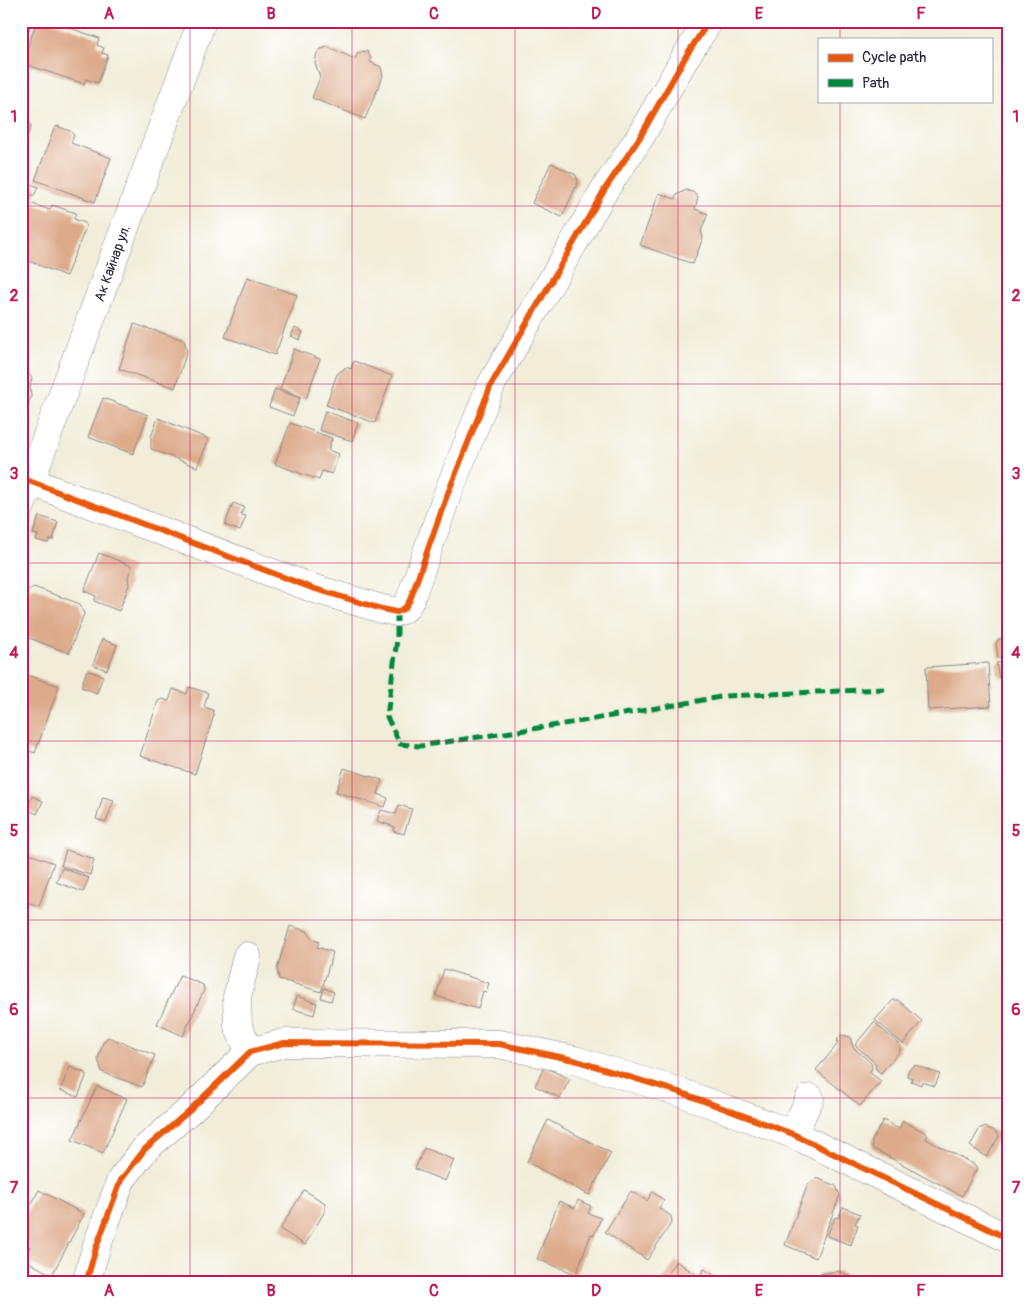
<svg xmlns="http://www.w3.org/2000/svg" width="1030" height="1304" font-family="Pangolin,sans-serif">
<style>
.building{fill:#ddaa8b}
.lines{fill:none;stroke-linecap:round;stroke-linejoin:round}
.minor-casing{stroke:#8a888a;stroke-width:29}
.minor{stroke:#fff;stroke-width:28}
.quiet{stroke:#00873e;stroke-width:5;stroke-dasharray:10 5;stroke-linecap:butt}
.cycleway-casing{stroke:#fff;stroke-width:9}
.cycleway{stroke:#e8590c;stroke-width:6}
.grid{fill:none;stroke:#c2185b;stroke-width:1;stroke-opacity:0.55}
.labels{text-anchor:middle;stroke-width:5;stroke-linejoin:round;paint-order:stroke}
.street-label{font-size:14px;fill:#22223b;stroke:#fff}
.neatline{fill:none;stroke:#c2185b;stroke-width:2}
.grid-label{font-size:16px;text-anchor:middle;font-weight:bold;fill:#c2185b}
</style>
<rect width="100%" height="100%" fill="#fff"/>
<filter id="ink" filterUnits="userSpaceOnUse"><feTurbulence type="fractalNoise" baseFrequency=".02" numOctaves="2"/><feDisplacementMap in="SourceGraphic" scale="10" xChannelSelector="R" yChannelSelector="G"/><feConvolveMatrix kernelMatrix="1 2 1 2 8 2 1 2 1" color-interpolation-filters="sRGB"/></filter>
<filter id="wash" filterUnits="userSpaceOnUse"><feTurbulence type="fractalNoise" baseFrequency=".0096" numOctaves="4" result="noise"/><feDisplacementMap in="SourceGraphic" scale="20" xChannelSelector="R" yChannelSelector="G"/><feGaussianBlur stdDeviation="1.12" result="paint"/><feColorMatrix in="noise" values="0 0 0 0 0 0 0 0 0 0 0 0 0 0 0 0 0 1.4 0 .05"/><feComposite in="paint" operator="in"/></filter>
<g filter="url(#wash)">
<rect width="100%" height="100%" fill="#f1edd9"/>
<g id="blocks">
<path class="building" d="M21,21H32L27,34L21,32Z
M42,21H50L99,38L97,45L104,48L102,53L108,55L98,83L86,79L84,84L22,63L35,26Z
M328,47L355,59L358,53L367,51L371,58L370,62L381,67L383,76L365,119L312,98L320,77L315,63L317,53L321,49Z
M21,119L29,122L31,127L21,153Z
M57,126L70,131L74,135L71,143L111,158L95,202L35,180L54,129Z
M551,163L576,175L578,182L562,217L532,203Z
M21,180L38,187L34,196L21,191Z
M686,190L695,193L698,197L695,209L708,214L701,231L703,238L693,264L640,245L659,193L675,199L677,195Z
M27,202L50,210L52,205L76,213L74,219L85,223L86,227L66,276L21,258V204Z
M247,277L297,295L275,355L225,337Z
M134,324L184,340L187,351L175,388L119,369Z
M295,328L303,332L300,340L291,336Z
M294,349L320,359L306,399L280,389Z
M354,361L392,376L375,423L326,405L337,374L346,367L351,369Z
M21,364L32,378L30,384L31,397L21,420Z
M275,389L300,398L293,416L269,407Z
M103,398L148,415L133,454L88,437Z
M325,411L358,423L352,441L319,430Z
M158,418L209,439L197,467L151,449V437Z
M290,423L332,438L328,450L339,454L332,474L322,471L319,480L275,464Z
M233,503L244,507L241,515L246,516L240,531L225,525Z
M39,516L58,522L53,540L50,539L48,543L36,540L38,535L33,534Z
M99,553L132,566L128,577L129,585L119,611L94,601L96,596L84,591Z
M34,587L80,604L84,614L69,653L21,635V610L28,590Z
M1009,638V657L998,658L996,643L999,639Z
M102,639L117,645L107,670L93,665Z
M1006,661L1009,676L999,678L996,663Z
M988,663L991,706L928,710L926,667Z
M87,670L103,676L97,693L81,687Z
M21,673L59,686L35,753L21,748Z
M189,687L208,693L204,707L213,710L214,715L195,774L140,756L158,701L162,699L169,701L173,689L187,694Z
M344,768L382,780L378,794L388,798L385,807L336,792Z
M32,796L43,801L37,814L27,809Z
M103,797L114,800L106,822L96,819Z
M399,805L412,809L404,834L393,831L395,827L377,821L381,810L396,814Z
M66,850L94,859L90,875L61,866Z
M21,851L54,863L39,906L21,900Z
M62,868L89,878L83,892L56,882Z
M290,926L307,931L312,939L319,942L317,947L333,952L321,992L279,979L277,969Z
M444,969L489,983L486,992L483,991L478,1009L436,996Z
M180,975L203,985L204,990L183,1036L157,1024Z
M324,988L334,992L331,1001L321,998Z
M297,996L317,1003L314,1015L293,1009Z
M893,1000H898L922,1021L903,1044L875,1020Z
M874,1022L900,1045V1051L881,1073L875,1068L876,1064L855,1045Z
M841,1035L850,1037L853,1047L871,1063L872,1069L869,1072L881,1081L860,1106L816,1070L837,1045L838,1038Z
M108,1037L155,1055L142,1087L102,1072L98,1059L103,1043Z
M915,1065L940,1074L935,1086L922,1082L921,1085L911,1081L912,1078L907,1076L909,1069Z
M70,1067L87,1074L78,1097L60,1090Z
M544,1067L570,1079L560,1098L535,1086Z
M97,1086L127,1099L103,1153L72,1140Z
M548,1120L611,1153L589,1195L527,1162Z
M883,1120L899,1129L903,1121L928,1134L926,1139L975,1165L977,1168L962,1196L872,1148V1140Z
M985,1127L995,1131L999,1136L987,1157L970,1146L980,1128Z
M424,1148L454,1160L445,1181L415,1169Z
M1009,1148V1174L1004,1172L1008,1163L1003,1161Z
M817,1178L836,1186L840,1195L816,1258L785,1245L808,1184Z
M39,1190L84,1214L52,1275L23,1259L30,1247L21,1242V1223Z
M304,1190L325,1203V1211L305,1245L280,1229Z
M631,1191L647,1201L652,1192L664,1200L659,1208L671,1216L672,1222L647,1260L605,1232Z
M578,1200L591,1206L588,1213L601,1218L594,1235L591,1234L576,1274L537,1259L559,1201L575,1208Z
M843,1207L860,1214L855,1224L858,1225L851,1245L827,1236L835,1217L838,1218Z
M676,1261L699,1277L704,1269L720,1280L721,1283H661Z
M839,1271L851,1277L856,1283H816L819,1274Z"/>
</g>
</g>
<g filter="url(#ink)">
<use href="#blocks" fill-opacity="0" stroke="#8a888a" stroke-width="1"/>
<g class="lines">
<defs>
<path id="minor" d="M21,478L312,588L382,609L397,612L405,608L410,600L446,498L491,385L605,189L640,137L686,56L709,21
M21,506L202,21
M247,956L237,997L238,1026L250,1052
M793,1134L810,1098
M86,1283L96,1248L121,1180L145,1149L189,1111L250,1052L284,1043L499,1044L574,1060L682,1093L793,1134L1009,1239"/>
</defs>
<use href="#minor" class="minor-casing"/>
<use href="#minor" class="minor"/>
<path class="quiet" d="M397,612V639L387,717L400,744L420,746L583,721L726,696L885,689"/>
<defs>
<path id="cycleway" d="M21,478L312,588L382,609L397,612L405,608L410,600L446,498L491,385L605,189L640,137L686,56L709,21
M86,1283L96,1248L121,1180L145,1149L189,1111L250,1052L284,1043L499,1044L574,1060L682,1093L793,1134L1009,1239"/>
</defs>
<use href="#cycleway" class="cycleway-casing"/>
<use href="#cycleway" class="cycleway"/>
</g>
</g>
<path class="grid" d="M190,21V1283M352,21V1283M515,21V1283M678,21V1283M840,21V39M840,101V1283M21,206H1009M21,384H1009M21,563H1009M21,741H1009M21,920H1009M21,1098H1009"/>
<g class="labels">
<g class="street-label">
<text transform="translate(112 263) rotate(-70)" y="5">Ак Кайнар ул.</text>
</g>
</g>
<rect width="1030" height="1304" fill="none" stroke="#fff" stroke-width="55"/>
<rect x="818" y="38" width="175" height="65" fill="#ffffff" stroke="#a7a7b1"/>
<rect x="828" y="54" width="25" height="8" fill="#e8590c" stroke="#a7a7b1"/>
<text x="862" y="62" font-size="15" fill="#22223b">Cycle path</text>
<rect x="828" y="79" width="25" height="8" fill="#00873e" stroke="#a7a7b1"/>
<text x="862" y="88" font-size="15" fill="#22223b">Path</text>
<rect x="28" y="28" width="974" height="1248" class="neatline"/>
<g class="grid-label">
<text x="109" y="19">A</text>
<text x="271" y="19">B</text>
<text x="434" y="19">C</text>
<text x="596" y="19">D</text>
<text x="759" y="19">E</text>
<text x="921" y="19">F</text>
<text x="14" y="122">1</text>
<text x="1016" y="122">1</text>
<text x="14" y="301">2</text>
<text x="1016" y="301">2</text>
<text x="14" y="479">3</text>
<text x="1016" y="479">3</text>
<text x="14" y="658">4</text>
<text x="1016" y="658">4</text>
<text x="14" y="836">5</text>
<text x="1016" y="836">5</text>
<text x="14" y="1015">6</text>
<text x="1016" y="1015">6</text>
<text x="14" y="1193">7</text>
<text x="1016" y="1193">7</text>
<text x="109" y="1296">A</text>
<text x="271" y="1296">B</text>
<text x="434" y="1296">C</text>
<text x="596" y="1296">D</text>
<text x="759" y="1296">E</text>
<text x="921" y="1296">F</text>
</g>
</svg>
